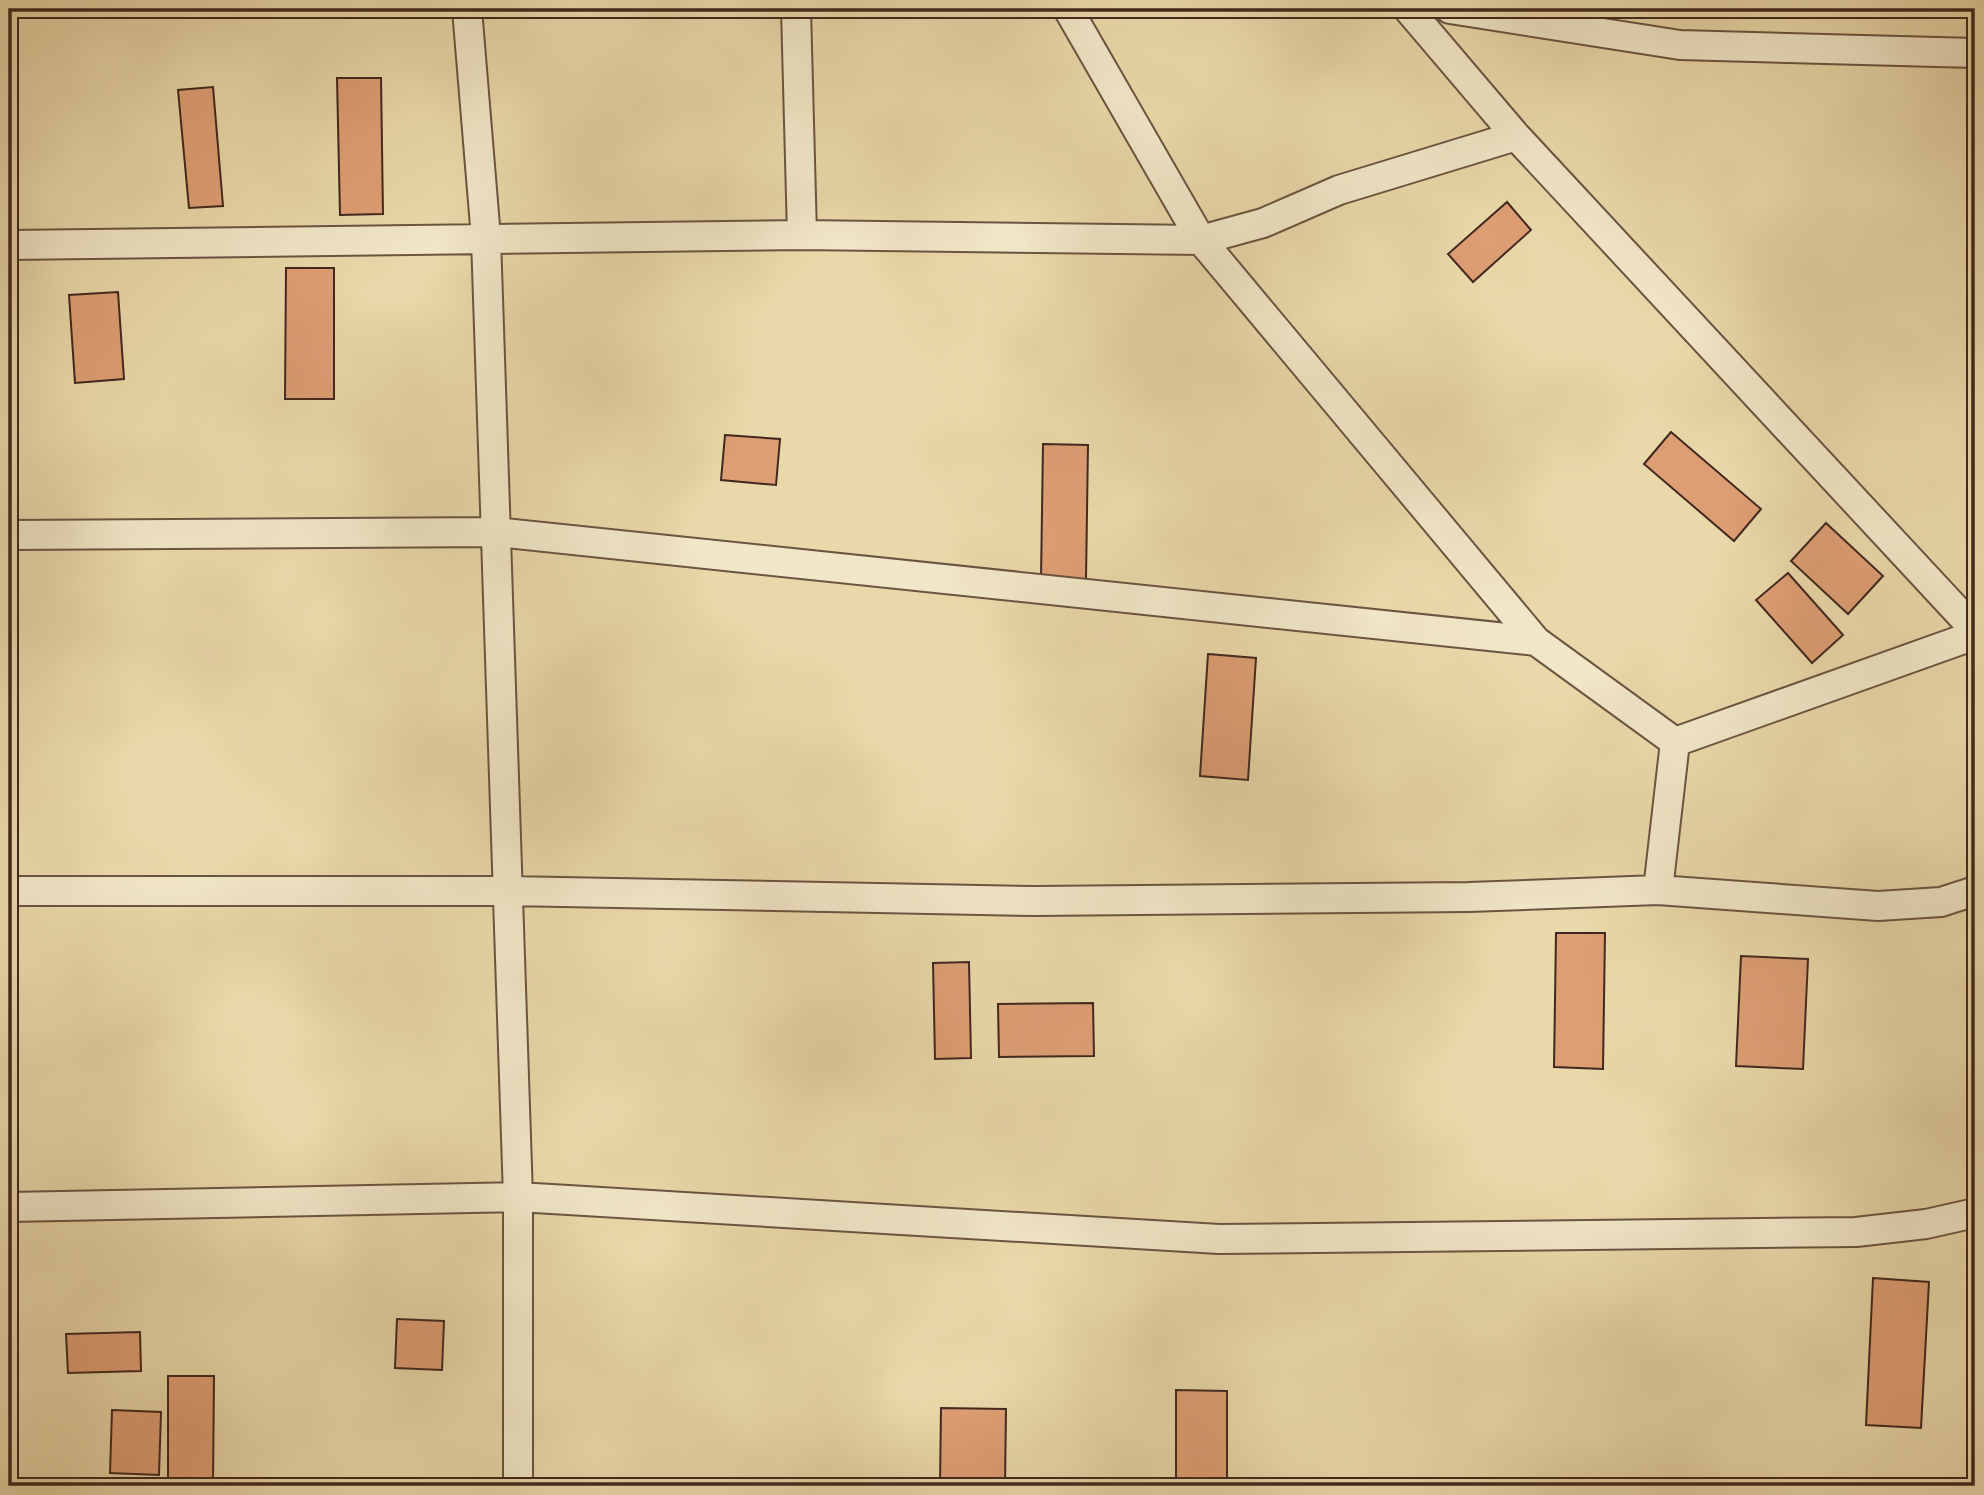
<svg xmlns="http://www.w3.org/2000/svg" width="1984" height="1495" font-family="'Old Standard TT',serif">
<style>
.building{fill:#de9e74;stroke:#41281e;stroke-width:2}
.lines{fill:none;stroke-linecap:round;stroke-linejoin:round}
.street-casing{stroke:#6b5441;stroke-width:32}
.street{stroke:#f1e6c7;stroke-width:28}
</style>
<rect width="100%" height="100%" fill="#e9d8a9"/>
<filter id="stains"><feTurbulence type="fractalNoise" baseFrequency=".00286" numOctaves="4"/><feColorMatrix values="0 0 0 0 .2 0 0 0 0 .09 0 0 0 0 .02 0 0 0 .5 -.17"/></filter>
<radialGradient id="worn" r=".72"><stop offset=".6" stop-color="#630" stop-opacity="0"/><stop offset="1" stop-color="#630" stop-opacity=".3"/></radialGradient>
<path class="building" d="M337,78H381L383,214L340,215Z
M213,87L223,206L189,208L178,90Z
M1507,202L1531,230L1473,282L1448,254Z
M286,268H334V399H285Z
M118,292L124,379L75,383L69,295Z
M1671,432L1761,509L1734,541L1644,464Z
M725,435L780,439L776,485L721,480Z
M1043,444L1088,445L1086,580L1041,579Z
M1826,523L1883,576L1848,614L1791,561Z
M1788,573L1843,635L1812,663L1756,600Z
M1208,654L1256,658L1248,780L1200,776Z
M1556,933H1605L1603,1069L1554,1067Z
M1741,956L1808,959L1803,1069L1736,1066Z
M969,962L971,1058L935,1059L933,963Z
M1093,1003L1094,1056L999,1057L998,1004Z
M1873,1278L1929,1282L1921,1428L1866,1425Z
M397,1319L444,1321L442,1370L395,1368Z
M140,1332L141,1371L68,1373L66,1334Z
M168,1376H214L213,1486H168Z
M1176,1390L1227,1391V1486H1176Z
M941,1408L1006,1409L1005,1486H940Z
M112,1410L161,1412L159,1475L110,1473Z"/>
<g class="lines">
<defs>
<path id="street" d="M467,9L486,238L518,1197V1486
M796,9L802,235
M1068,9L1201,240L1536,641L1675,742
M1408,9L1516,136L1975,630
M1450,9L1680,45L1975,53
M9,245L802,235L1201,240L1263,223L1339,190L1516,136
M9,535L496,532L1536,641
M1675,742L1975,635
M1658,890L1675,742
M9,891H508L1035,901L1469,897L1658,890L1878,906L1941,902L1975,891
M9,1207L518,1197L1219,1239L1856,1232L1926,1224L1975,1213"/>
</defs>
<use href="#street" class="street-casing"/>
<use href="#street" class="street"/>
</g>
<rect width="1984" height="1495" fill="none" stroke="#e9d8a9" stroke-width="35"/>
<rect x="10" y="10" width="1963" height="1474" fill="none" stroke="#41281e" stroke-width="3.5"/>
<rect x="18" y="18" width="1949" height="1460" fill="none" stroke="#41281e" stroke-width="2"/>
<rect width="100%" height="100%" filter="url(#stains)"/>
<rect width="100%" height="100%" fill="url(#worn)"/>
</svg>
